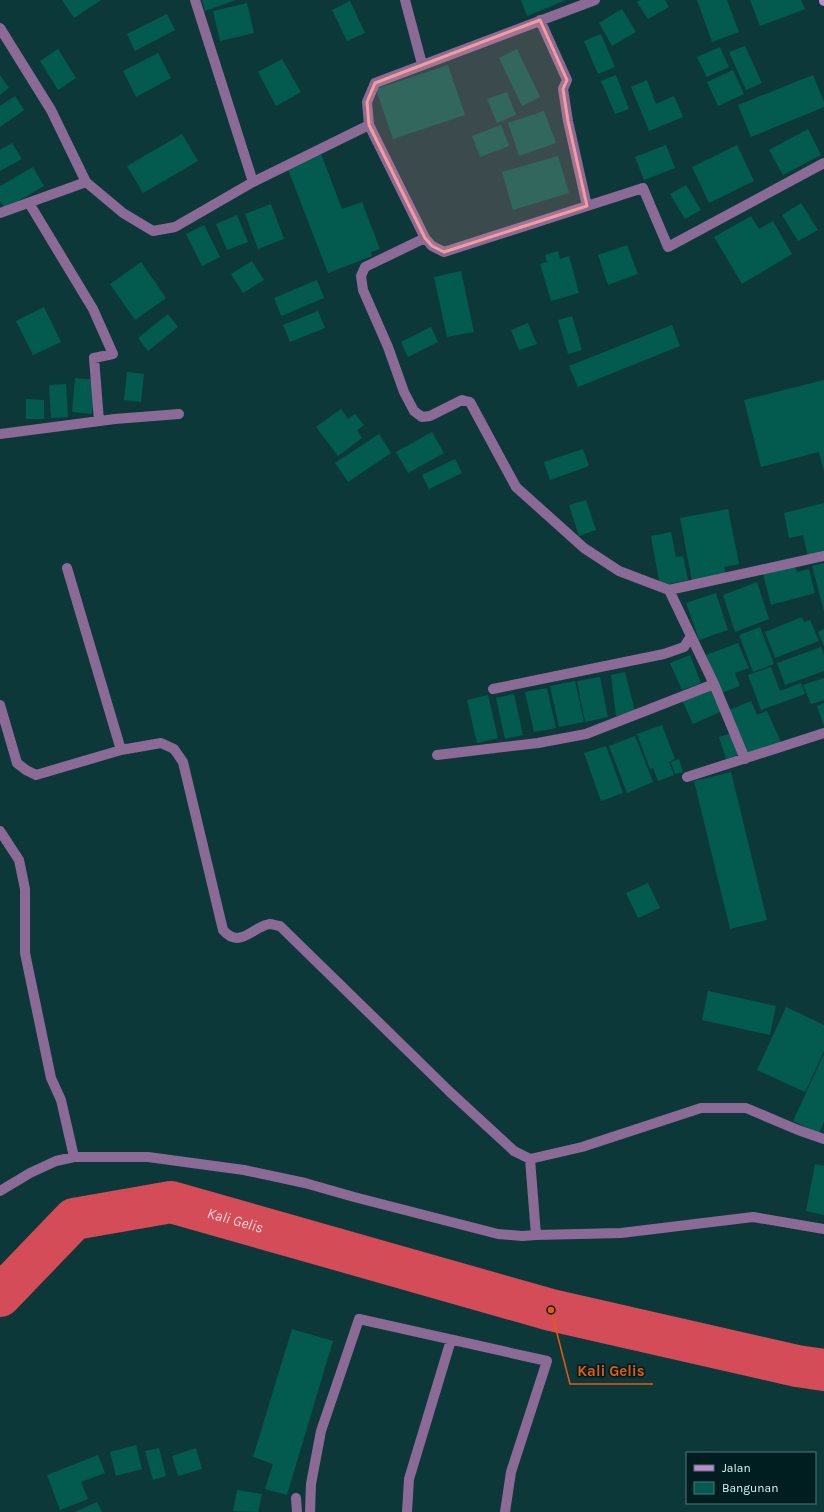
<svg xmlns="http://www.w3.org/2000/svg" width="824" height="1512" font-family="Karla,sans-serif">
<style>
.lines{fill:none;stroke-linecap:round;stroke-linejoin:round}
.river{stroke:#d34c58;stroke-width:42}
.building{fill:#025b4e}
.street{stroke:#8c6a96;stroke-width:10}
.secondary{stroke:#bf89ce;stroke-width:10}
.marked{fill:#f59b9c;fill-opacity:0.2;stroke:#f59b9c;stroke-width:3;stroke-linejoin:round}
.labels{text-anchor:middle;stroke-width:3.5;stroke-linejoin:round;paint-order:stroke}
.water-label{font-size:15px;font-style:italic;fill:#f7d4d3;stroke:#001e20}
.leader{fill:none;stroke:#e8590c;stroke-width:1.5}
.callout-dot{fill:#e8590c;stroke:#001e20;stroke-width:1.5}
.callout-label{font-size:15px;text-anchor:middle;font-weight:bold;fill:#e8590c;stroke:#001e20;stroke-width:3.5;stroke-linejoin:round;paint-order:stroke}
</style>
<rect width="100%" height="100%" fill="#0d383a"/>
<g class="lines">
<path class="river" id="s1" d="M0,1296L74,1219L171,1202L551,1310L797,1366L824,1370"/>
</g>
<path class="building" d="M62,0H101L74,18Z
M202,0H236L205,11Z
M521,0H566L527,16Z
M640,0H665L669,7L648,19L637,2Z
M697,0H727L739,32L712,42Z
M750,0H801L805,9L760,26Z
M350,1L365,33L347,41L332,10Z
M247,3L254,33L220,41L213,11Z
M622,9L636,32L612,46L599,23Z
M167,14L175,30L135,51L127,34Z
M601,34L615,67L598,74L584,41Z
M745,46L762,83L746,90L729,52Z
M720,47L729,67L707,77L697,57Z
M58,49L76,78L58,90L40,61Z
M517,49L540,97L522,106L499,58Z
M158,53L171,78L136,97L123,71Z
M282,59L301,92L276,106L258,72Z
M448,65L465,115L393,139L376,89Z
M733,70L744,94L718,106L707,82Z
M0,75L9,88L0,95Z
M616,75L629,109L615,114L601,81Z
M813,75L824,102V107L751,137L738,105Z
M647,80L656,104L674,96L683,117L649,131L631,87Z
M507,92L516,115L497,123L487,99Z
M15,96L24,110L0,127V106Z
M544,111L556,143L519,156L508,123Z
M501,125L509,146L480,157L472,136Z
M808,129L821,155L783,175L769,150Z
M182,134L198,161L143,193L127,166Z
M12,143L22,159L0,171V150Z
M666,145L675,168L644,180L635,157Z
M737,145L754,181L709,203L692,167Z
M321,154L342,209L362,202L380,249L371,252L372,256L328,273L287,167Z
M558,156L569,193L513,210L502,172Z
M33,167L44,186L5,209L0,201V186Z
M686,185L701,210L685,219L670,194Z
M801,203L818,230L798,241L782,215Z
M271,204L284,239L258,249L245,214Z
M237,215L248,242L227,250L216,224Z
M751,216L759,229L773,221L792,254L742,284L714,237Z
M204,225L220,257L202,266L186,234Z
M627,245L638,274L608,285L598,255Z
M558,251L560,259L569,256L579,293L551,301L540,264L547,262L545,255Z
M252,261L264,280L243,293L231,274Z
M141,262L166,298L135,320L110,284Z
M461,271L474,332L447,337L434,277Z
M317,280L324,298L281,316L274,298Z
M44,307L61,342L33,355L16,321Z
M318,311L325,328L290,342L283,325Z
M168,314L178,327L148,351L138,338Z
M572,316L582,350L568,354L558,320Z
M528,323L537,344L519,350L511,330Z
M672,325L680,346L578,387L569,366Z
M431,327L438,342L408,357L401,342Z
M127,372L144,374L141,402L124,400Z
M75,378L95,380L92,414L72,412Z
M824,380V471L819,452L761,467L744,400Z
M66,384L68,417L51,418L49,385Z
M26,399L44,400V419H26Z
M341,409L348,419L355,414L364,425L357,430L362,438L338,456L316,427Z
M432,432L444,453L408,473L396,452Z
M379,434L391,453L348,482L335,463Z
M583,449L589,466L550,480L544,462Z
M455,459L462,473L429,489L422,475Z
M586,500L596,530L579,536L569,505Z
M824,503V553L808,557L803,535L789,538L784,513Z
M728,509L739,564L724,567L726,575L692,581L680,518Z
M671,532L676,557L683,556L688,580L660,586L651,536Z
M824,563V611L812,566Z
M795,566L797,572L809,569L815,593L771,605L763,574Z
M757,582L769,619L735,632L723,595Z
M716,593L728,630L699,640L686,603Z
M802,617L804,622L810,620L819,641L775,658L765,632Z
M760,627L774,664L753,672L739,635Z
M824,629V646L818,632Z
M738,643L749,668L735,673L740,686L721,693L706,655Z
M821,647L824,655V671L785,685L777,663Z
M690,655L701,683L682,690L670,663Z
M771,667L780,691L801,683L805,694L761,710L748,675Z
M625,672L635,711L616,716L611,675Z
M600,677L608,717L585,722L577,681Z
M824,678V700L811,704L803,685Z
M575,681L584,722L559,727L550,686Z
M547,688L556,728L534,732L525,692Z
M711,688L722,711L693,724L682,700Z
M514,694L523,735L505,739L496,698Z
M488,695L498,738L477,743L467,700Z
M751,701L757,715L767,711L781,742L747,756L729,710Z
M824,703V726L817,706Z
M662,725L675,759L669,762L674,775L658,781L653,768L650,769L637,734Z
M732,733L740,754L726,759L719,737Z
M635,736L653,782L627,793L609,746Z
M606,746L623,793L601,801L584,753Z
M679,759L683,772L675,774L671,762Z
M731,772L767,920L730,929L694,781Z
M648,883L660,908L638,918L626,893Z
M708,991L776,1006L770,1035L702,1020Z
M786,1007L824,1025V1051L805,1092L757,1070Z
M824,1054V1122L819,1133L793,1121Z
M815,1164L824,1166V1215L806,1211Z
M292,1329L333,1341L287,1495L265,1489L273,1464L253,1457Z
M136,1445L142,1469L116,1476L110,1452Z
M159,1448L166,1476L153,1480L145,1451Z
M196,1448L202,1469L178,1476L172,1456Z
M98,1455L105,1473L81,1482L88,1499L60,1510L47,1475Z
M237,1490L262,1494L258,1512L233,1511Z
M97,1502L102,1512H75Z"/>
<g class="lines">
<path class="street" d="M195,0L253,182
M405,0L422,64
M540,20L567,80L563,89L568,121L587,206
M0,28L51,110L86,182L123,213L153,231L175,227L253,182L369,125L425,238L432,246L444,252L643,188L668,247L824,163
M369,125L367,102L375,83L595,0
M29,203L93,309L113,354L94,358L99,421
M0,213L86,182
M425,238L365,267L361,276L363,290L388,347L404,392L414,411L422,417L430,416L462,400L470,402L516,487L584,548L619,571L669,590L824,556
M0,434L115,419L179,414
M67,568L121,750
M714,684L745,759
M493,689L664,654L684,647L691,636L669,590
M0,705L17,763L26,770L36,775L121,750L161,743L174,749L183,762L223,930C240,950 253,926 270,924C273,924 277,926 280,926L451,1093L514,1151L530,1159L582,1147L701,1108H746L798,1130L824,1139
M437,755L538,743L586,734L714,684L691,636
M687,777L824,733
M0,831L19,860L25,889V953L51,1078L61,1100L74,1157
M0,1191L30,1173L56,1161L74,1157H148L244,1170L305,1183L354,1197L498,1234L522,1236L536,1235L530,1159
M536,1235L621,1233L753,1217L824,1229
M296,1498L297,1512
M310,1512L311,1484L321,1431L359,1319L547,1361L511,1472L505,1512
M407,1512L409,1479L451,1340"/>
<path class="secondary" d="M824,0V1"/>
</g>
<path class="marked" d="M540,20L567,80L563,89L568,121L587,206L444,252L432,246L425,238L369,125L367,102L375,83Z"/>
<g class="labels">
<g class="water-label">
<text dy="5" stroke="none"><textPath href="#s1" startOffset="272">Kali Gelis</textPath></text>
</g>
</g>
<path class="leader" d="M551 1310L570 1384H653"/>
<circle class="callout-dot" cx="551" cy="1310" r="4"/>
<g class="callout-label">
<text x="611" y="1376">Kali Gelis</text>
</g>
<rect x="686" y="1452" width="130" height="52" fill="#001e20" stroke="#567778"/>
<rect x="694" y="1465" width="20" height="6" fill="#bf89ce" stroke="#567778"/>
<text x="722" y="1472" font-size="12" fill="#d7fcfd">Jalan</text>
<rect x="694" y="1482" width="20" height="12" fill="#025b4e" stroke="#567778"/>
<text x="722" y="1492" font-size="12" fill="#d7fcfd">Bangunan</text>
</svg>
